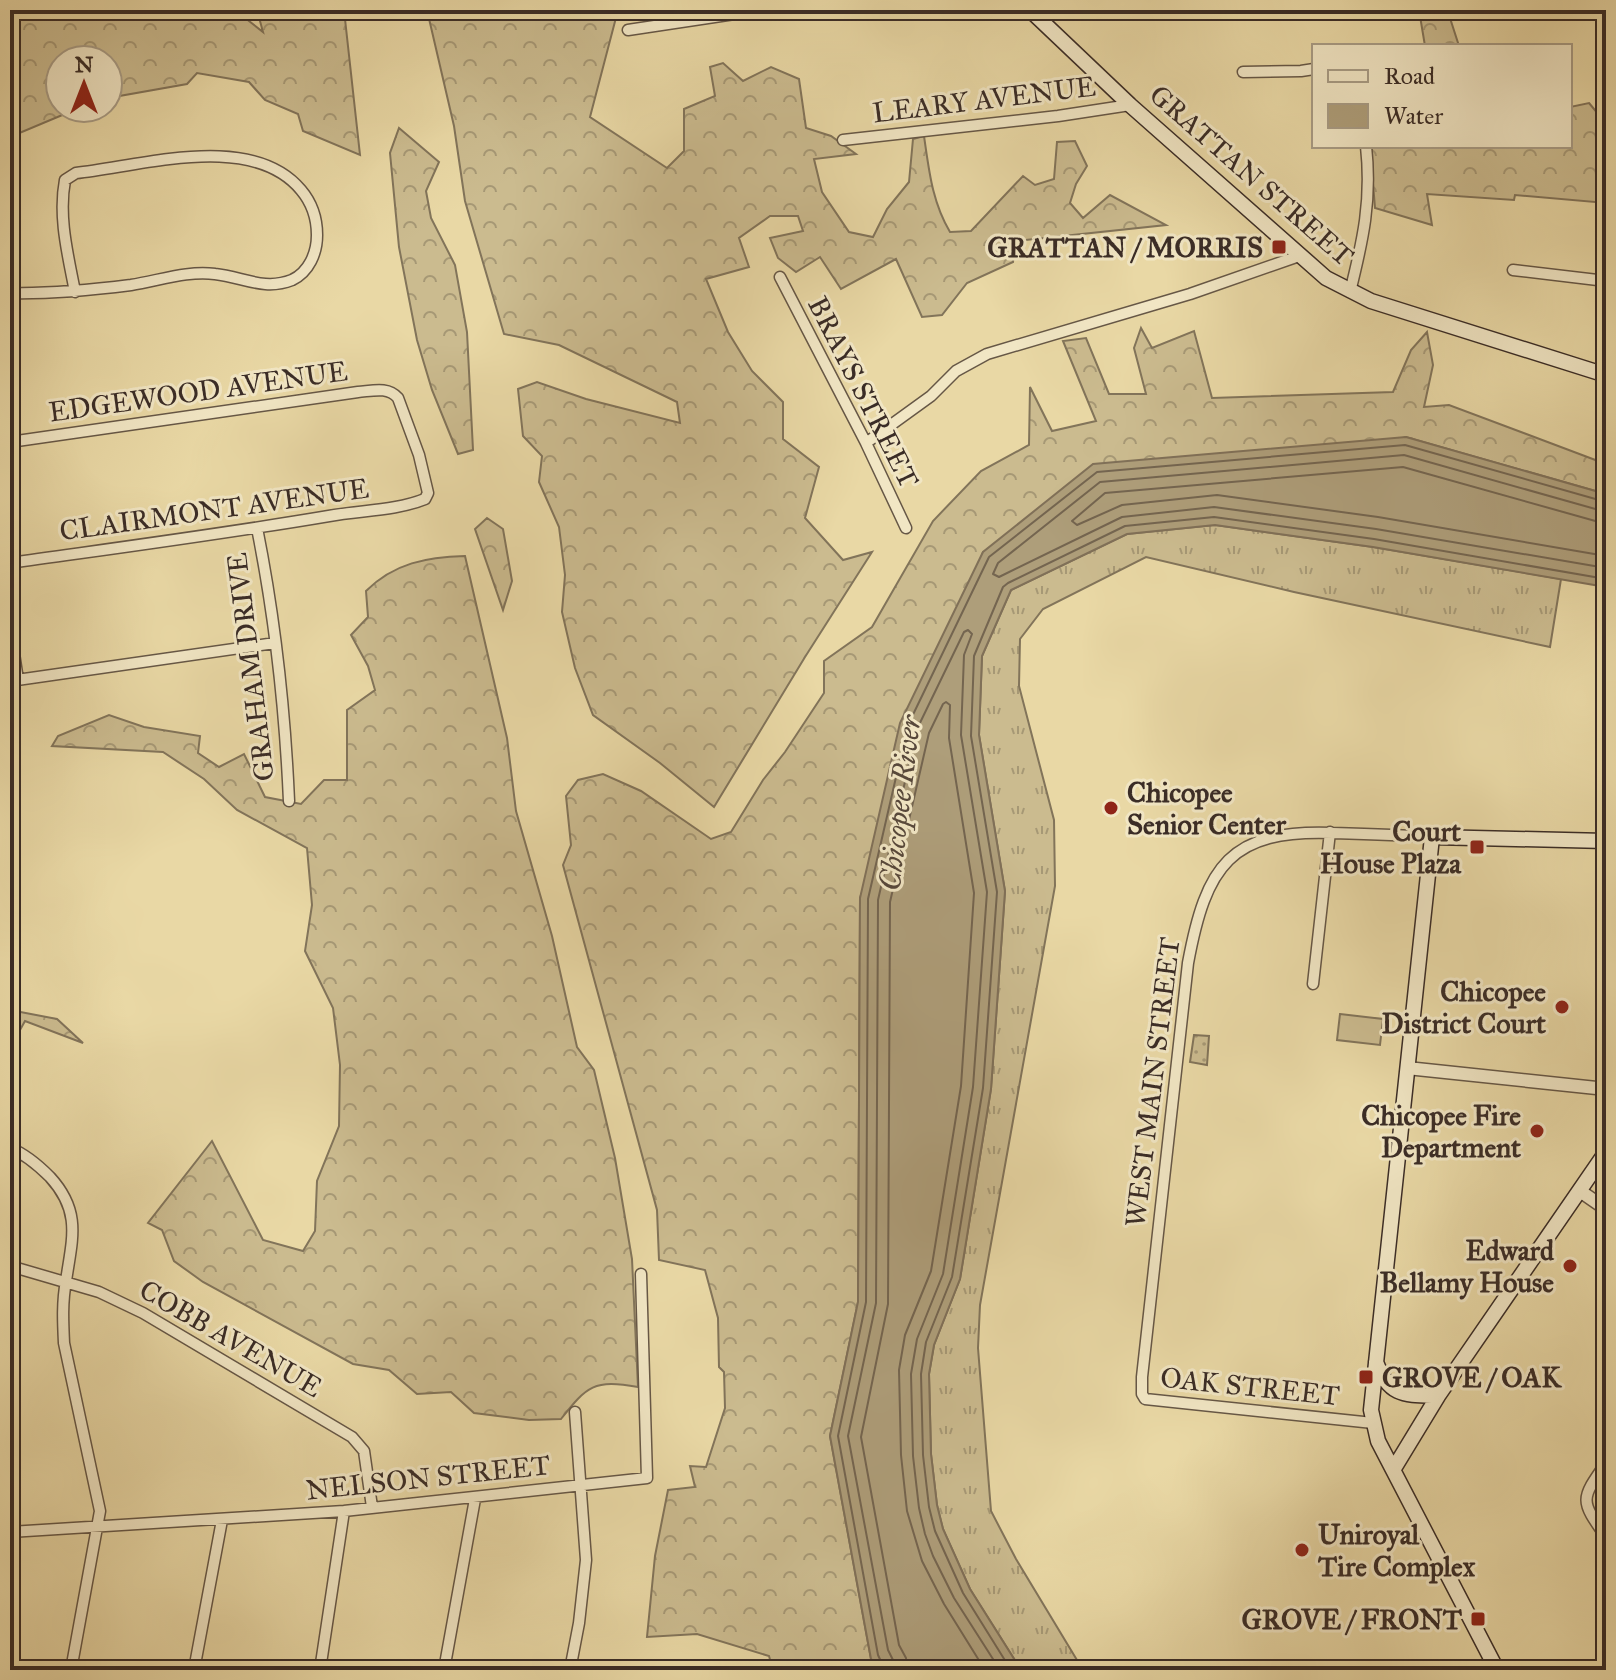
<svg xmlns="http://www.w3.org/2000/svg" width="1616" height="1680" font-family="'IM FELL Great Primer',serif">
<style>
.grass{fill:url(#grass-tufts);stroke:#82745a;stroke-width:2}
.forest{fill:url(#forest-crowns);stroke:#82745a;stroke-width:2}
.park{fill:url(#park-dots);stroke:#82745a;stroke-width:2}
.pitch{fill:#cbbb8f;stroke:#82745a;stroke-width:2}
.water{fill:#ae9e7a;stroke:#807058;stroke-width:2}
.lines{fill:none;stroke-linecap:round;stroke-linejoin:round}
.shore{stroke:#746550;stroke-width:2}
.minor-casing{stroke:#665746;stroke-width:13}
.tertiary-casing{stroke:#665746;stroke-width:15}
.secondary-casing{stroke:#3a2c26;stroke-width:17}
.minor{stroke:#f1e6c4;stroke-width:10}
.tertiary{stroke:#f1e6c4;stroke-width:12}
.secondary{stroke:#f1e6c4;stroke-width:14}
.poi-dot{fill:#8f2418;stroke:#f1e6c4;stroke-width:3}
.labels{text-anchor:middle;stroke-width:6;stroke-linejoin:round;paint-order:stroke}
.street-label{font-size:28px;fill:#3a2c26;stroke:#f1e6c4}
.poi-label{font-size:28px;font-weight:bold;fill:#3a2c26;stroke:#f1e6c4;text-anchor:end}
.water-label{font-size:30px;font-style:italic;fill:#57483b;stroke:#f1e6c4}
</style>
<defs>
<pattern id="grass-tufts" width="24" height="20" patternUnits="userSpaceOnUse" patternTransform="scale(2)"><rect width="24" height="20" fill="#cbbb8f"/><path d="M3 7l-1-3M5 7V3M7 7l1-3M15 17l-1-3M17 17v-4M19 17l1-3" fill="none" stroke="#a69875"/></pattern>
<pattern id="forest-crowns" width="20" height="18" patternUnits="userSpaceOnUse" patternTransform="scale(2)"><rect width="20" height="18" fill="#cbbb8f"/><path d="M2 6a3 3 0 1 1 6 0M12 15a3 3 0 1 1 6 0" fill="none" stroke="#a69875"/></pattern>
<pattern id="park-dots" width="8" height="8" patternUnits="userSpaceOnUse" patternTransform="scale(2)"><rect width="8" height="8" fill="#cbbb8f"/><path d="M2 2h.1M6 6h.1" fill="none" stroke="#a69875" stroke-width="1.8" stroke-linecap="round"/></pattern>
</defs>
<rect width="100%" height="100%" fill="#e9d8a5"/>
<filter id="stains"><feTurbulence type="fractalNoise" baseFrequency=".0025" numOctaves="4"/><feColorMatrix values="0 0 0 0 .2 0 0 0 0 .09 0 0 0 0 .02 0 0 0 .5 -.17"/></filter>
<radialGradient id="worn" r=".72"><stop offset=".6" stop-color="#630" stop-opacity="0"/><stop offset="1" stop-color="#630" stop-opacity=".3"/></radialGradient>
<path class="grass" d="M1215,525L1373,547L1561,579L1550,647L1294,592L1146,557L1043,609L1020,639L1019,686L1054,820L1055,886L980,1305L978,1348L991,1511L1016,1559L1083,1670H1021L970,1589L943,1529L937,1505L931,1454L929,1374L934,1345L960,1279L991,1089L1005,891L979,735L982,656L1011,590L1127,534Z"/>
<path class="forest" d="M10,10H168L192,19L198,10H235L263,32L257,10H344L360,155L303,131L298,114L265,100L249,82L197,73L187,84L108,98V60H60V108H79L10,137Z
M427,10H618L590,117L667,168L684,151V109L715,96L710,67L723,63L743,81L771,67L799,79L806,128L831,136L856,154L814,159L822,192L849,232L873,237L887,209L909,182L913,139L924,136C929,170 932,202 950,232L971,231L1023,176L1035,185L1054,179L1057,142L1075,141L1087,166L1076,184L1070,203L1083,218L1110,195L1166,225L1015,241L1013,262L967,283L942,315L922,317L896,259L841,289L820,257L796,272L778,258L770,238L803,231L798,216H770L739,238L749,267L706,279L728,332L752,371L783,402V439L819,467L805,518L843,560L872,552L805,657L714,807L660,763L593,715L575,668L562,612L565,575L559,527L539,482L542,456L523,436L518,389L537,382L586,399L680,423L677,402L559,345L504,334L465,201L454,126Z
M1419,10H1459L1450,18L1459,46H1425Z
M1589,103L1599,115L1606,112V203L1515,195L1514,200L1427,194L1432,225L1375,208L1370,146H1570V107Z
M399,128L439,162L426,191L431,218L455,265L467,332L473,450L458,454L432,390L417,340L399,247L390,153Z
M1141,328L1152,348L1194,331L1212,398L1393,392L1411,350L1427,332L1433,365L1424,407L1449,405L1606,464V494L1406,437L983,552L860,898L858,1302L830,1436L871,1659L880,1670H773L769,1656L697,1634L647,1637L655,1556L668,1490L695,1487L690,1466L706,1467L725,1408L724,1372L719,1367L718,1318L705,1270L659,1260L657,1210L563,865L571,845L566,796L578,780L603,774L641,791L711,839L731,832L763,780L785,752L824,693V661L872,627L933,521L981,471L1029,445L1030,387L1052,431L1096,421L1063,341L1086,338L1109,394H1146L1134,348Z
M487,518L503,529L512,581L503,610L475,529Z
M465,556L507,738L516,811L552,936L577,1047L594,1070L615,1158L632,1259L638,1387C594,1379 587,1386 561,1419L529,1420L474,1413L451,1392L417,1394L389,1370L353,1364L203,1282L174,1261L162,1230L148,1223L212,1141L263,1240L303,1251L315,1231L317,1181L339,1126L340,1065L333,1008L305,951L312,905L307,848L237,810L204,779L163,752L52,746L58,736L109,715L144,727L200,736L198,753L219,767L244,754L265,797L301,804L324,780H347V710L375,690L368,666L351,635L368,617L366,591C394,563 427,557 465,556Z
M10,1010L57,1019L83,1043L25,1021L10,1048Z"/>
<path class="park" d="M1194,1035L1209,1036L1207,1065L1190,1062Z"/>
<path class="pitch" d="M1340,1014L1383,1019L1380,1045L1337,1040Z"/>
<path class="water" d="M1406,437L1606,494V587L1373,547L1215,525L1127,534L1011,590L982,656L979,735L1005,891L991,1089L960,1279L934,1345L929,1374L931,1454L937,1505L943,1529L970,1589L1021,1670H880L871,1659L830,1436L858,1302L860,898L900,723L983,552L1093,464Z"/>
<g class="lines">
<path class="shore" d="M1606,512L1404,455L1100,482L998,563L993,574L999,577L1122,517L1214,507L1376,529L1606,568
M1606,524L1403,467L1105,493L1072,521L1077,525L1122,505L1217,495L1378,517L1606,556
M885,1670L878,1655L838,1436L866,1302L868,899L908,725L989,557L1097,472L1405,445L1606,502
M895,1670L894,1662L888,1650L848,1436L876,1303L878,900L917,729L964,632L968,630L972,634L964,655L961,735L987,892L973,1087L943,1274L917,1339L911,1374L913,1456L919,1508L925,1534L933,1556L954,1598L1000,1670
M907,1670L906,1658L899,1645L861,1437L888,1304L890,902L929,733L943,704L946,702L950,705L949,738L974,893L961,1086L931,1271L905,1335L899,1370L901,1455L907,1511L922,1561L944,1604L985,1670
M1011,1670L963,1593L935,1531L929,1507L923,1455L921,1374L926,1342L952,1277L983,1088L997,892L971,736L974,656L1003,587L1008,583L1125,526L1214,517L1374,539L1606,579"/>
<defs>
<path id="minor" d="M628,30L761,10
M1243,72L1301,71L1314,69
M843,140L1058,116L1130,105
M1513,270L1606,281
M780,277L866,443L906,528
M1350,292C1363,240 1372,200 1366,146
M10,293C51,294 91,290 131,285C158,281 188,270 215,274C243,277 264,291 292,280C309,272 317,253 317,235C317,219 312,203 301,190C252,131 142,166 76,173L65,180C58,217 68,255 75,292
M10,442L358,392C372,391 388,386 398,398L419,455L428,493L425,499C395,511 361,510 329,516C223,534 116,548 10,563
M866,443L931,396L956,371L987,354L1190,294L1299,256
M257,528C275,618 285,709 289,801
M10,627L18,680
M10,681L275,643
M1313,984L1330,832
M10,1148C25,1154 38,1165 50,1177C82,1212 72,1239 66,1281C62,1302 63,1322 64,1343L100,1511L71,1670
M10,1266L99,1292L143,1313L352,1437L364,1451L372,1507
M1373,1423L1145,1399L1142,1394V1377L1188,963C1206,866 1230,829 1333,833C1366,834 1399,835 1432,837
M1606,1463C1580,1500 1580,1500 1606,1537
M10,1532L344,1511L647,1478L641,1274
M194,1670L222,1520
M320,1670L344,1511
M444,1670L475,1499
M570,1670L579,1623L586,1560L575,1412"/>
<path id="tertiary" d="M1407,1068L1606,1089
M1580,1191L1606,1209"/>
<path id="secondary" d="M1030,10L1130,105L1326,278L1371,301L1606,375
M1376,1362C1389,1397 1405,1395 1438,1396
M1393,1470L1438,1396L1606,1152
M1497,1670L1378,1441L1371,1410L1432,837L1606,841"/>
</defs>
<use href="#minor" class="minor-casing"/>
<use href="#tertiary" class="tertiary-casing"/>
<use href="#secondary" class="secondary-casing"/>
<use href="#minor" class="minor"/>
<use href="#tertiary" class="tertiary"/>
<use href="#secondary" class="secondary"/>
</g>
<g class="poi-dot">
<rect x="1271" y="239" width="16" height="16" rx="4"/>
<circle cx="1111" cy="808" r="8"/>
<rect x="1469" y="839" width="16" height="16" rx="4"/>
<circle cx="1562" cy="1007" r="8"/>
<circle cx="1537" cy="1131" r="8"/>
<circle cx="1570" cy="1266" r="8"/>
<rect x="1358" y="1369" width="16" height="16" rx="4"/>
<circle cx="1302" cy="1550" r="8"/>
<rect x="1470" y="1611" width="16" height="16" rx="4"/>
</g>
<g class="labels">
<g class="street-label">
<text transform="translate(984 99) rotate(-7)" y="10">LEARY AVENUE</text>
<text transform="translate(1252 175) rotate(41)" y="10">GRATTAN STREET</text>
<text transform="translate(198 391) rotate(-8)" y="10">EDGEWOOD AVENUE</text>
<text transform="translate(864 392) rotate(63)" y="10">BRAYS STREET</text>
<text transform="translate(214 509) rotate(-8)" y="10">CLAIRMONT AVENUE</text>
<text transform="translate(250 667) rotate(-97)" y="10">GRAHAM DRIVE</text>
<text transform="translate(1152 1082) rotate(-83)" y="10">WEST MAIN STREET</text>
<text transform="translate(231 1338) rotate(30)" y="10">COBB AVENUE</text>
<text transform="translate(1250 1386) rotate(6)" y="10">OAK STREET</text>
<text transform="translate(428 1477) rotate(-6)" y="10">NELSON STREET</text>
</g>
<g class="poi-label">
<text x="1263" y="257">GRATTAN / MORRIS</text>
<text x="1127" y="802" text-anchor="start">Chicopee<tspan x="1127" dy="32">Senior Center</tspan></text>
<text x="1461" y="841">Court<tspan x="1461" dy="32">House Plaza</tspan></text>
<text x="1546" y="1001">Chicopee<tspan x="1546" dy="32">District Court</tspan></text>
<text x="1521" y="1125">Chicopee Fire<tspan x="1521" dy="32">Department</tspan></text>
<text x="1554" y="1260">Edward<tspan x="1554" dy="32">Bellamy House</tspan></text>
<text x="1382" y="1387" text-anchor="start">GROVE / OAK</text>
<text x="1318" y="1544" text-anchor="start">Uniroyal<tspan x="1318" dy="32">Tire Complex</tspan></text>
<text x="1462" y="1629">GROVE / FRONT</text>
</g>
<g class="water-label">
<text transform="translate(900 803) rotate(-83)" y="10">Chicopee River</text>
</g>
</g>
<rect width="1616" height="1680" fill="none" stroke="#e9d8a5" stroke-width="40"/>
<rect x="12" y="12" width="1592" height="1656" fill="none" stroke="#3a2c26" stroke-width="4"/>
<rect x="20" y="20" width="1576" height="1640" fill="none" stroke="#3a2c26" stroke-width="2"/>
<rect x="1312" y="44" width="260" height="104" fill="#f1e6c4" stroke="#a89c85" stroke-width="2"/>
<rect x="1328" y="70" width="40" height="12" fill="#f1e6c4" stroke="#a89c85" stroke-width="2"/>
<text x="1384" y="84" font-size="24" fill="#3a2c26">Road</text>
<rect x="1328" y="104" width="40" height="24" fill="#ae9e7a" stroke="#a89c85" stroke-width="2"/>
<text x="1384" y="124" font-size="24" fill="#3a2c26">Water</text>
<g transform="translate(84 84)"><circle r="38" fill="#f1e6c4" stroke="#a89c85" stroke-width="2"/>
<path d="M0-6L14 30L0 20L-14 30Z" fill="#8f2418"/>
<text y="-12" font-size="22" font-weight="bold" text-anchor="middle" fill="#3a2c26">N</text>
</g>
<rect width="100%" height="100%" filter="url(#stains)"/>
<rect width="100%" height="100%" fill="url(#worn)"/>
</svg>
